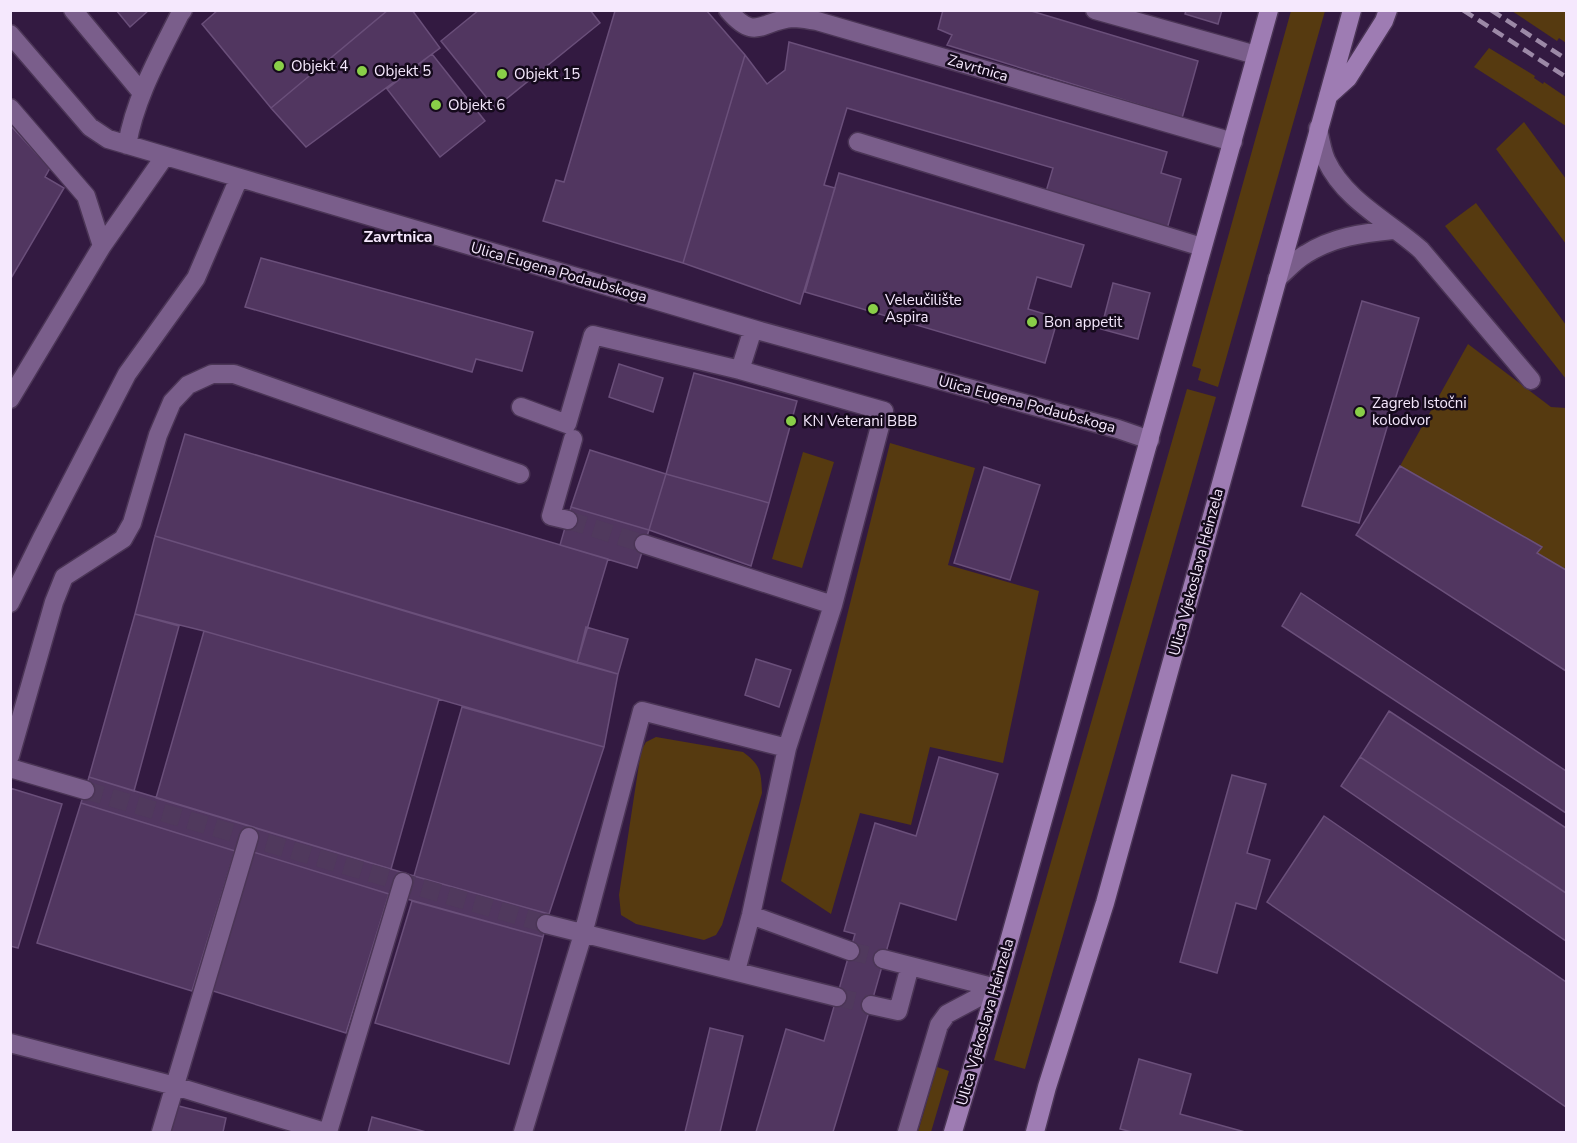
<svg xmlns="http://www.w3.org/2000/svg" width="1577" height="1143" font-family="'Nunito Sans',sans-serif">
<style>
.green{fill:#563a10}
.building{fill:#513660;stroke:#6a4f7a;stroke-width:1.5}
.lines{fill:none;stroke-linecap:round;stroke-linejoin:round}
.minor-tunnel{stroke:#50395d;stroke-width:18;stroke-dasharray:18 9;stroke-linecap:butt}
.minor-casing{stroke:#4b3556;stroke-width:21}
.major-casing{stroke:#4b3556;stroke-width:21}
.minor{stroke:#7a5e8b;stroke-width:18}
.major{stroke:#9e7cb3;stroke-width:18}
.rail{stroke:#9c89a7;stroke-width:4.5;stroke-dasharray:12 6;stroke-linecap:butt}
.poi-dot{fill:#89ce48;stroke:#150a1c;stroke-width:2}
.labels{text-anchor:middle;stroke-width:5;stroke-linejoin:round;paint-order:stroke}
.poi-label{font-size:15px;fill:#f5e8fd;stroke:#150a1c;text-anchor:start}
.street-label{font-size:15px;fill:#f5e8fd;stroke:#150a1c}
.neighbourhood-label{font-size:16px;font-weight:bold;fill:#f5e8fd;stroke:#150a1c}
</style>
<rect width="100%" height="100%" fill="#331a41"/>
<path class="green" d="M1291,11H1325L1218,387L1198,380L1201,369L1192,366Z
M1512,11H1566V43L1559,38L1557,41Z
M1489,48L1535,76L1534,78L1543,84L1544,82L1566,97V126L1474,67Z
M1524,122L1566,179V244L1496,149Z
M1476,203L1566,325V379L1445,226Z
M1468,344L1551,407L1566,408V570L1537,553L1541,547L1400,466Z
M1187,389L1216,397L1025,1069L994,1060Z
M890,443L975,468L948,565L1039,591L1003,763L930,747L911,825L860,813L831,914L781,881Z
M803,452L834,462L802,568L772,559Z
M656,737L743,752C761,765 761,772 762,793L722,925L716,935L704,940L636,924L621,915L619,895L641,751L646,742Z
M937,1067L949,1071L931,1132H918Z"/>
<path class="building" d="M116,10H149L130,27Z
M218,10H388L271,108L202,24Z
M388,10H412L440,48L306,147L271,108Z
M479,10H590L600,23L495,108L441,41Z
M706,10L745,55L683,263L543,221L556,180L564,182L615,11Z
M943,10H1028L1198,61L1182,118L947,45L952,35L938,29Z
M1186,10H1222L1218,24L1185,14Z
M789,42L1167,152L1161,173L1181,179L1167,229L1045,195L1053,168L847,108L824,185L835,188L800,304L683,263L745,55L767,84L785,70Z
M432,54L485,121L440,157L387,89Z
M10,125L50,168L45,177L64,188L10,280Z
M839,173L1084,245L1071,287L1037,277L1028,309L1058,318L1045,363L805,292Z
M261,258L533,332L522,371L476,359L472,372L245,307Z
M1113,283L1150,293L1138,339L1101,329Z
M1362,301L1419,318L1359,523L1302,506Z
M619,364L663,378L653,412L609,397Z
M694,373L797,401L769,503L666,474Z
M185,434L608,559L577,663L155,536Z
M590,450L666,474L649,530L571,507Z
M1400,466L1542,547L1537,553L1566,570V671L1356,535Z
M984,467L1040,485L1010,580L954,563Z
M666,474L769,503L751,566L649,530Z
M571,507L649,530L637,568L560,545Z
M155,536L618,674L604,747L204,631L135,614Z
M1301,593L1566,771V813L1282,626Z
M135,614L179,626L134,791L89,777Z
M586,627L628,639L618,674L577,663Z
M204,631L439,699L391,869L156,798Z
M756,659L791,670L779,707L745,695Z
M462,707L604,747L549,914L414,876Z
M1389,711L1566,828V893L1360,757Z
M939,757L998,774L956,920L900,903L871,1005L833,1132H756L786,1029L824,1041L855,934L844,931L875,823L916,836Z
M1360,757L1566,893V941L1341,786Z
M1232,775L1266,784L1247,853L1270,860L1256,909L1236,903L1217,973L1180,962Z
M89,777L414,876L549,914L543,937L389,894L253,852L235,851L81,803Z
M10,788L62,804L18,948L10,946Z
M81,803L235,851L192,991L37,943Z
M1324,816L1566,982V1107L1267,902Z
M253,852L389,894L346,1033L210,990Z
M412,901L543,937L509,1064L375,1023Z
M710,1028L743,1036L720,1132H685Z
M1139,1059L1191,1074L1180,1114L1245,1132H1132L1120,1129Z
M171,1104L226,1118L223,1132H164Z
M372,1117L426,1132H368Z"/>
<g class="lines">
<path class="minor-tunnel" d="M568,520L644,544
M85,790L546,924
M850,951L883,959
M837,997L871,1005"/>
<defs>
<path id="minor" d="M73,10L142,93
M728,10C756,43 761,20 793,18C801,18 810,20 817,21L1233,142
M1095,10L1256,55
M10,34L90,127L108,139L753,329L1118,429L1150,440
M10,108L86,196L102,246
M1318,128C1320,139 1322,151 1326,160C1345,201 1390,222 1421,250L1531,380
M858,142L1202,247
M127,145C135,98 159,56 180,14L183,10
M1277,279C1286,271 1295,260 1306,254C1333,237 1362,233 1393,230
M10,399L102,246L165,156
M521,407L567,424L593,335L740,370L753,329
M568,520L551,516L573,439
M644,544L833,605
M10,603L42,538L127,374L196,278L239,178
M10,756L54,602L64,577L123,539L132,523L158,435L172,402L188,385L212,374H234L520,474
M10,768L85,790
M751,915L850,951
M546,924L837,997
M883,959L996,988
M736,971L751,915L787,748L833,605L884,411L740,370
M871,1005L898,1011L910,966
M10,1043L175,1086L325,1132
M161,1132L249,837
M328,1132L403,882
M523,1132L583,934L642,711L787,748
M907,1132L939,1025L947,1014L996,988"/>
<path id="major" d="M1328,96L1348,78L1384,21L1388,10
M953,1132L996,988L1269,10
M1035,1132L1047,1087L1105,903L1352,10"/>
</defs>
<use href="#minor" class="minor-casing"/>
<use href="#major" class="major-casing"/>
<use href="#minor" class="minor"/>
<use href="#major" class="major"/>
<path class="rail" d="M1463,10L1566,77
M1491,10L1566,59"/>
</g>
<g class="poi-dot">
<circle cx="279" cy="66" r="6"/>
<circle cx="362" cy="71" r="6"/>
<circle cx="502" cy="74" r="6"/>
<circle cx="436" cy="105" r="6"/>
<circle cx="873" cy="309" r="6"/>
<circle cx="1032" cy="322" r="6"/>
<circle cx="1360" cy="412" r="6"/>
<circle cx="791" cy="421" r="6"/>
</g>
<g class="labels">
<g class="poi-label">
<text x="291" y="71">Objekt 4</text>
<text x="374" y="76">Objekt 5</text>
<text x="514" y="79">Objekt 15</text>
<text x="448" y="110">Objekt 6</text>
<text x="885" y="305">Veleučilište<tspan x="885" dy="17">Aspira</tspan></text>
<text x="1044" y="327">Bon appetit</text>
<text x="1372" y="408">Zagreb Istočni<tspan x="1372" dy="17">kolodvor</tspan></text>
<text x="803" y="426">KN Veterani BBB</text>
</g>
<g class="street-label">
<text transform="translate(978 68) rotate(16)" y="5">Zavrtnica</text>
<text transform="translate(559 272) rotate(16)" y="5">Ulica Eugena Podaubskoga</text>
<text transform="translate(1027 404) rotate(15)" y="5">Ulica Eugena Podaubskoga</text>
<text transform="translate(1196 572) rotate(-75)" y="5">Ulica Vjekoslava Heinzela</text>
<text transform="translate(985 1022) rotate(-74)" y="5">Ulica Vjekoslava Heinzela</text>
</g>
<g class="neighbourhood-label">
<text x="398" y="242">Zavrtnica</text>
</g>
</g>
<rect width="1577" height="1143" fill="none" stroke="#f5e8fd" stroke-width="24"/>
</svg>
